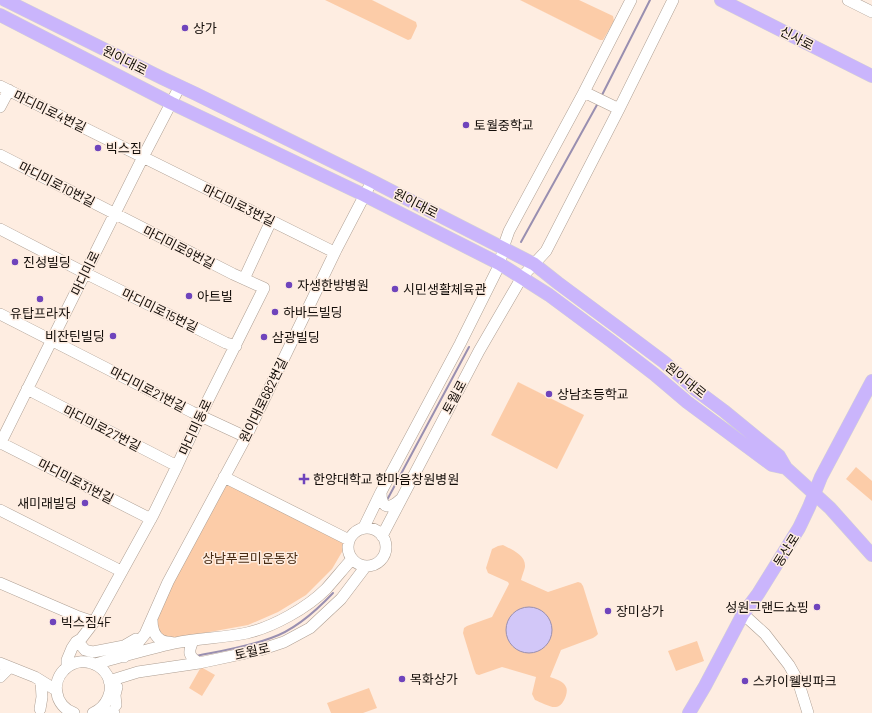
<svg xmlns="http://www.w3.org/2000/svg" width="872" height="713" font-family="Barlow,'Noto Sans KR',sans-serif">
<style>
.green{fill:#fccca8}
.water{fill:#d2c7f8;stroke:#998fb0}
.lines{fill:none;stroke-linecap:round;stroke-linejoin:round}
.stream{stroke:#998fb0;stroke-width:2}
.minor-casing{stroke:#ae9f93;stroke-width:12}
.major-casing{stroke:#d5d3d3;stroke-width:14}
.minor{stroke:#fff;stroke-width:11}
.major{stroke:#cab5fc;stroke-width:13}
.poi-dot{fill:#6f44bc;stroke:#feede1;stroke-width:1.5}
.labels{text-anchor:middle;stroke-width:3;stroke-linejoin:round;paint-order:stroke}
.poi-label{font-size:13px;fill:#130d09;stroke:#feede1;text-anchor:start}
.street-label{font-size:13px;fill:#130d09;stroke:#feede1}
.park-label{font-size:13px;fill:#482b13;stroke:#feede1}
</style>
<rect width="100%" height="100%" fill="#feede1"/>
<path class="green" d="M325,0H372L416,22L417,26L411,39L408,40Z
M520,0H579L613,16L614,21L603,40H600Z
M518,382L584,415L557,469L491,435Z
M856,467L872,481V501L846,479Z
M224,477L349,540L332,569L306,595L278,612L248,625L171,639L161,636L153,620Z
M503,545C512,550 526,555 525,567C524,571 522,576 521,580L548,592L578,582L581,583L583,586L598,634L596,636L593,638L561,650L550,677C555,679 564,681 566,687C569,692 563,707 556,707C551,708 540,702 535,700L532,694L536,677L502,667L479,675L476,674L474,669L463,633L464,628L467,626L492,617L509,584L508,582L488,573L486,568L492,549L498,546Z
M697,641L704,661L676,671L668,651Z
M201,667L215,675L202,696L189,688Z
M369,688L377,708L363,713H331L327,703Z"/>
<path class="water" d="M506 630a23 23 0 1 1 46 0a23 23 0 1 1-46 0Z"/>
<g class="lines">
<path class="stream" d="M601,97L650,0
M521,242L598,103
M387,500L469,347
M196,656C221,651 247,647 271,638C295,630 316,611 333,593"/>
<defs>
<path id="minor" d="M848,0L872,12
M0,86L334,252
M584,92L619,109
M0,107L9,90
M0,155L233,274L264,288L200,416L177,466L153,515L94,622L81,639L76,642L72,648L67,660V667
M0,229L85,273L226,343L236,346
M244,279L271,221
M0,314L192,412L246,437
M27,389L177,466
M1,443L151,519
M0,444L143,157L180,86
M224,477L349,540
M381,492C381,510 390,509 401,499
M0,510L121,571
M348 547a19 19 0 1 1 38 0a19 19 0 1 1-38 0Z
M362,529L365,525L381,492L460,344L500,264L503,248L509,231L584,92L631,0
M382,536L479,351L522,277L546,251L619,109L673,0
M0,583L79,617L94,622
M743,614L765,634L789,665L798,681L808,713
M152,620C152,627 154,636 161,640C164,642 170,642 174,643
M193,641C188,652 188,656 199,663
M80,644L85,650L93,652L124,646L136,639
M124,657L137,644L145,634L168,582L246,437L336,250L372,181
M0,663L35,677L56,690
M95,664C121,657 148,649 175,643C198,638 223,638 247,633C273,627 307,608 326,589C335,579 343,569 352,559
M0,677L10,667
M109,681L138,672L199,663L260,650L284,642L310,628L326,613L341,599L366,566
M116,705L115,695L117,687
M40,709L42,697L41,681
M100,709L114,713
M74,713C65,710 58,702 57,693C55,685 58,676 64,670C84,649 120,671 108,698C105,705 100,710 93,713"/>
<path id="major" d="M5,0L162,78L196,94L372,181L534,264L558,283L620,329L664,362L696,390L724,411L779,456L786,468L830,508L872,555
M721,0L872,76
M0,15L171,103L364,195L500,264L549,295L611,341L654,374L687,402L772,465L786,468
M689,713L705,686L743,614L758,594L799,528L809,507L821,477L872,381"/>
</defs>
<use href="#minor" class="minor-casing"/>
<use href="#major" class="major-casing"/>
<use href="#minor" class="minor"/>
<use href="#major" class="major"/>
</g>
<g class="poi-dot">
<circle cx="185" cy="28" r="4"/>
<circle cx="466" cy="125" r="4"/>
<circle cx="98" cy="148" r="4"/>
<circle cx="15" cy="262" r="4"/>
<circle cx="289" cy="285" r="4"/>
<circle cx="395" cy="289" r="4"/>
<circle cx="189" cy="296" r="4"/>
<circle cx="40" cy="299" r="4"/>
<circle cx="275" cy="312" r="4"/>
<circle cx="113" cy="336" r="4"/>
<circle cx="264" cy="337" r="4"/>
<circle cx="549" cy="394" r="4"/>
<path d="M302 473h4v4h4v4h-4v4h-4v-4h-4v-4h4z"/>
<circle cx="85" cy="503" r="4"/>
<circle cx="817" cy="607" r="4"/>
<circle cx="608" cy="611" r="4"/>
<circle cx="53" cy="622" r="4"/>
<circle cx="402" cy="679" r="4"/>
<circle cx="745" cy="681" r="4"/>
</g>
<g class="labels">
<g class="poi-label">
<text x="193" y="33">상가</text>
<text x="474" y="130">토월중학교</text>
<text x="106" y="153">빅스짐</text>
<text x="23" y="267">진성빌딩</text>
<text x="297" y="290">자생한방병원</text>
<text x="403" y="294">시민생활체육관</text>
<text x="197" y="301">아트빌</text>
<text x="283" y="317">하바드빌딩</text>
<text x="40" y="318" text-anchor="middle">유탑프라자</text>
<text x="105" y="341" text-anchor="end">비잔틴빌딩</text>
<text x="272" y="342">삼광빌딩</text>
<text x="557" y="399">상남초등학교</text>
<text x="313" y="484">한양대학교 한마음창원병원</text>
<text x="77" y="508" text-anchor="end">새미래빌딩</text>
<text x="809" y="612" text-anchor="end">성원그랜드쇼핑</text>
<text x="616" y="616">장미상가</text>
<text x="61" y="627">빅스짐4F</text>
<text x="410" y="684">목화상가</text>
<text x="753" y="686">스카이웰빙파크</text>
</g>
<g class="street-label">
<text transform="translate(797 38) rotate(27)" y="5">신사로</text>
<text transform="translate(125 60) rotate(27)" y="5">원이대로</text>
<text transform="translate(50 111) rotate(26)" y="5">마디미로4번길</text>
<text transform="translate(57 184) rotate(27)" y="5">마디미로10번길</text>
<text transform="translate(416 203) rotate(27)" y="5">원이대로</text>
<text transform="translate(239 205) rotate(26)" y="5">마디미로3번길</text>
<text transform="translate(179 247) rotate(27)" y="5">마디미로9번길</text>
<text transform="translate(85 273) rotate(-64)" y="5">마디미로</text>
<text transform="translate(160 310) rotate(26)" y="5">마디미로15번길</text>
<text transform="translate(686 380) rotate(39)" y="5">원이대로</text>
<text transform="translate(148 389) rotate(27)" y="5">마디미로21번길</text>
<text transform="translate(454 397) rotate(-62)" y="5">토월로</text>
<text transform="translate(263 400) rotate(-64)" y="5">원이대로682번길</text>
<text transform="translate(195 427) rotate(-65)" y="5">마디미동로</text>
<text transform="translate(102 428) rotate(27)" y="5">마디미로27번길</text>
<text transform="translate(76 481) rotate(27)" y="5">마디미로31번길</text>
<text transform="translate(786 550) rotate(-58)" y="5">동산로</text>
<text transform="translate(252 651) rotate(-13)" y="5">토월로</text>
</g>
<g class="park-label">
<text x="250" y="563">상남푸르미운동장</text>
</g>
</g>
</svg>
